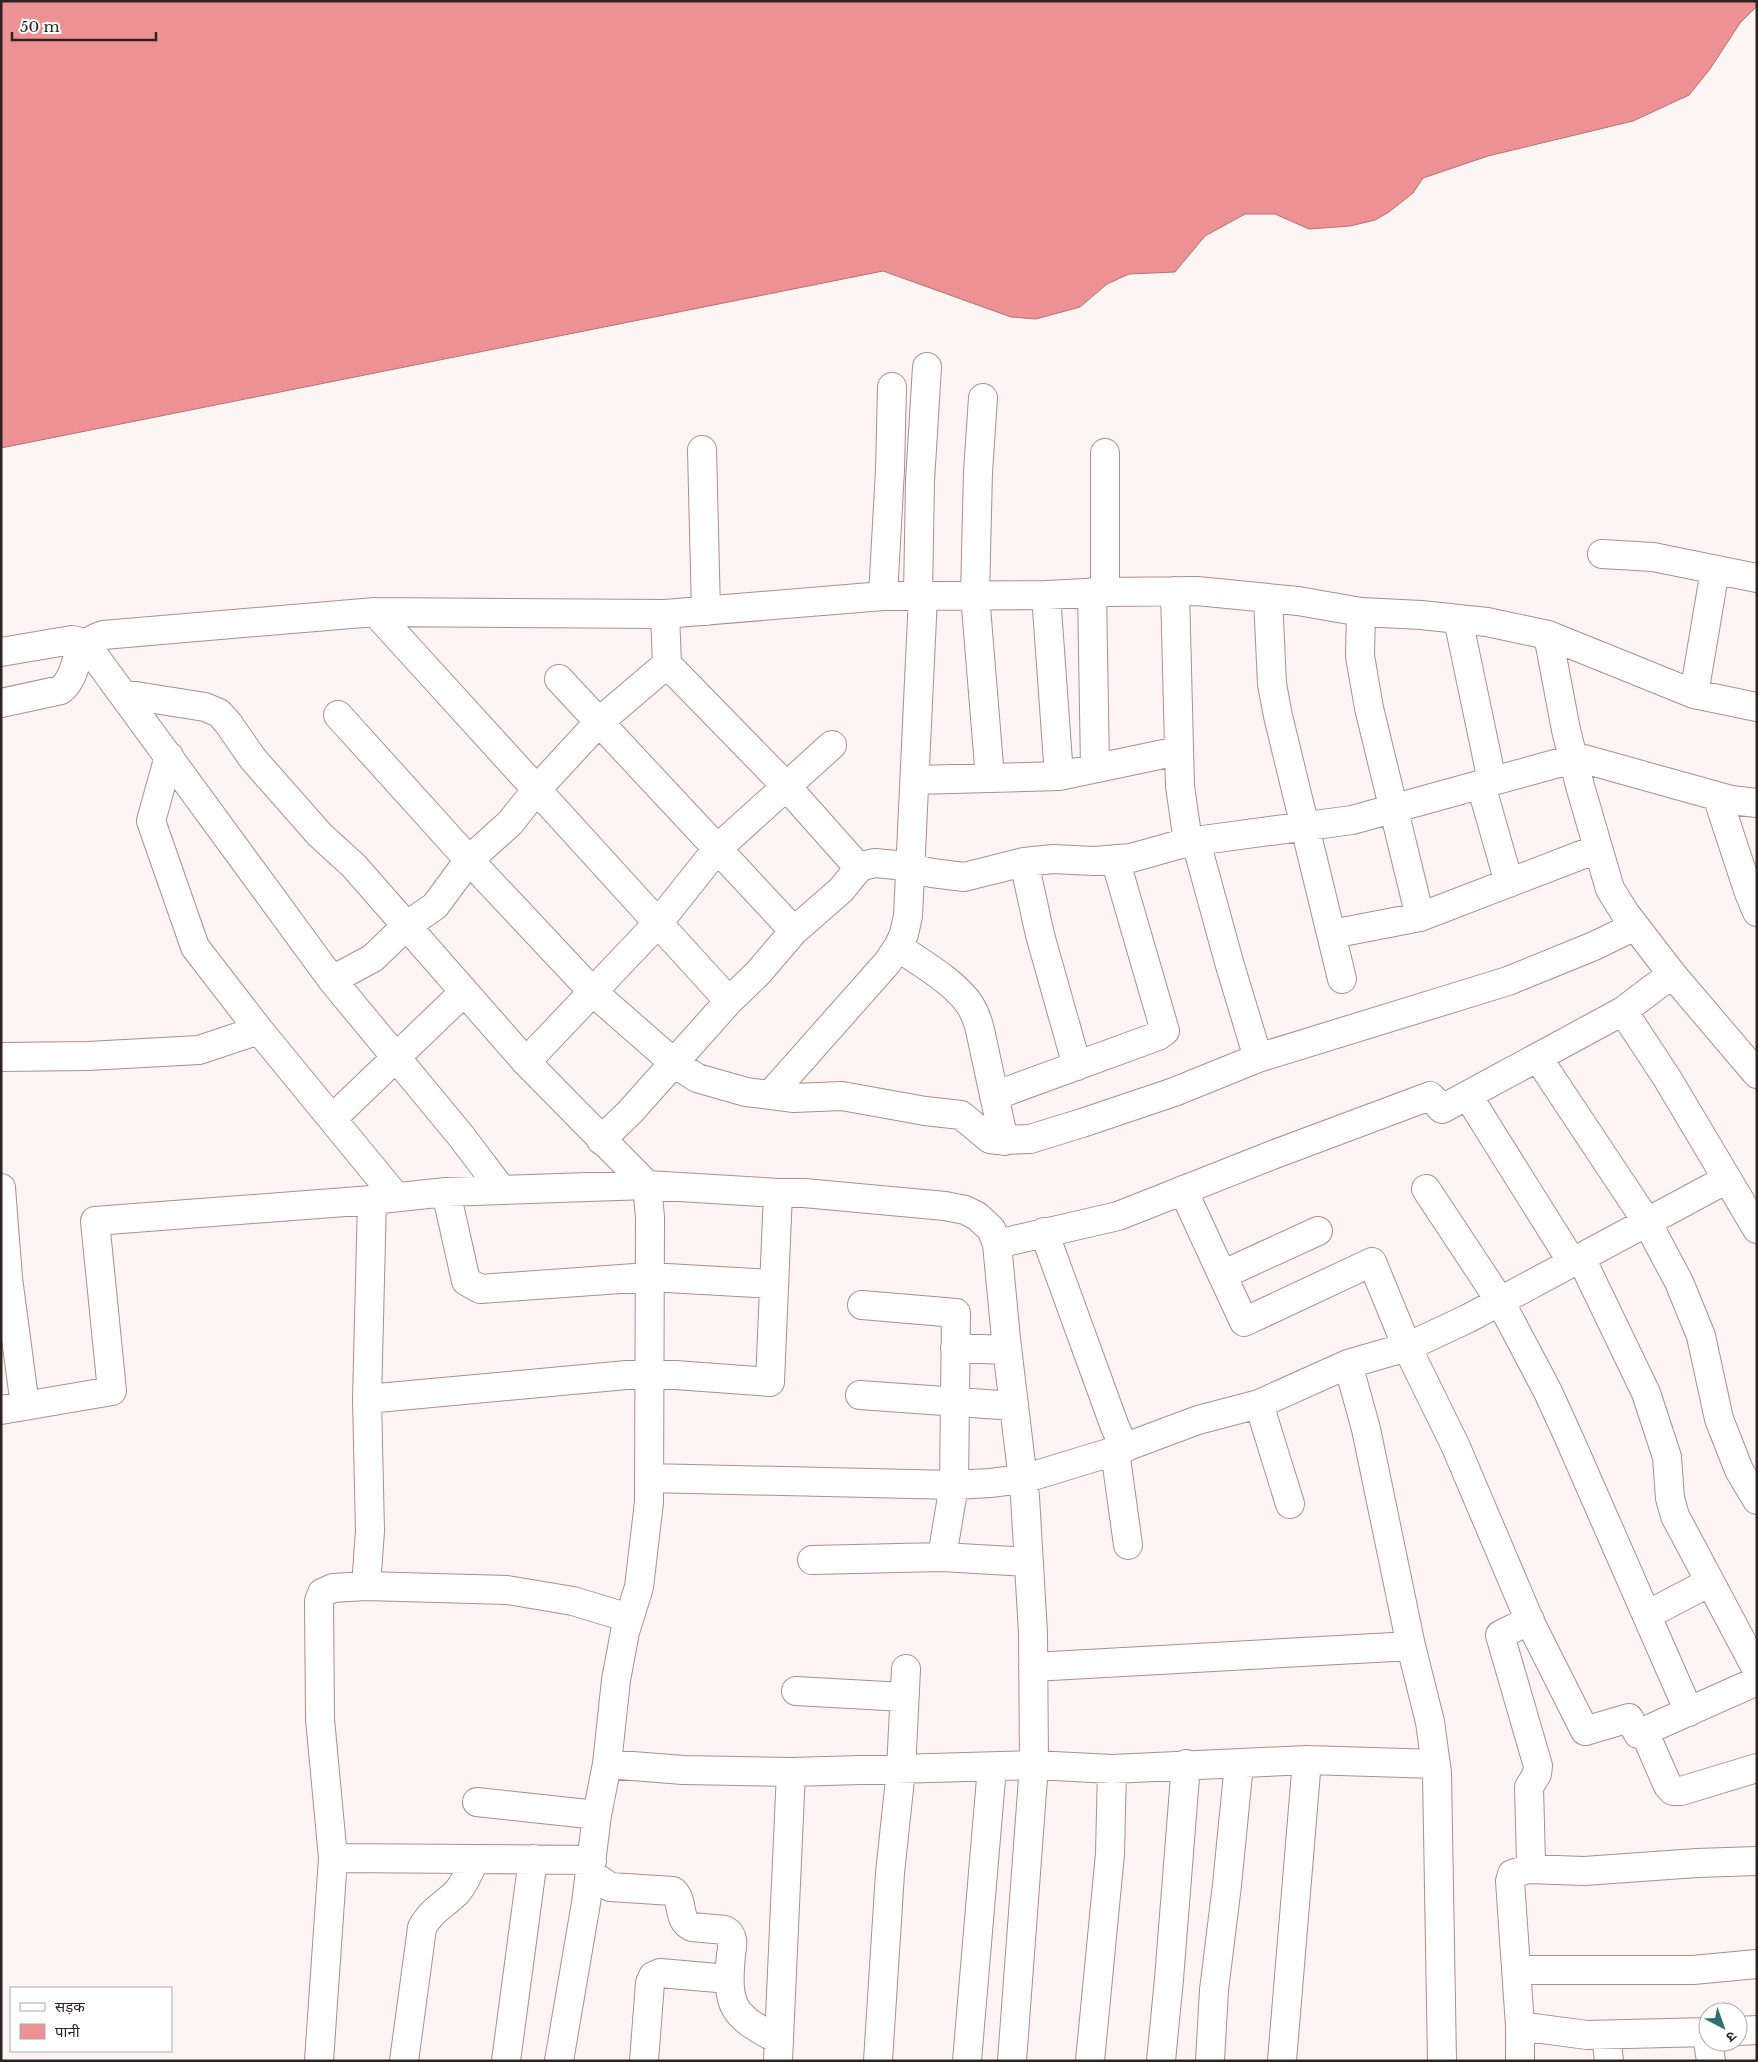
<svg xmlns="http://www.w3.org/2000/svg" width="1758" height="2062" font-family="'Libre Baskerville','Noto Sans Devanagari',serif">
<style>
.water{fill:#ed9195;stroke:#b57072}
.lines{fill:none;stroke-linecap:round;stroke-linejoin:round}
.minor-casing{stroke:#b18c8c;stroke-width:30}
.minor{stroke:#fff;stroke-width:28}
</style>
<rect width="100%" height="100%" fill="#fdf4f4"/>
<path class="water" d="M1,1H1757V6L1740,23L1710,69L1689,95L1633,121L1488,156L1423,178L1413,193L1389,212L1375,220L1350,226L1309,229L1275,214H1245L1205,236L1175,272L1129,274L1107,284L1080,307L1036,319L1011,317L883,271L1,448Z"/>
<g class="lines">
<defs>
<path id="minor" d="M983,398L978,472L975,595L990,778
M702,450L706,611
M1105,453V592
M1602,554L1653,557L1757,578
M1175,591L1180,786L1188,842
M1092,592L1095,767
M1046,595L1059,776
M883,596L890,470L892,387
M918,596L920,481L927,367
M1268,598L1272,684L1278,716L1342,979
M375,612L729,1001
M1361,612L1360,656L1369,708L1420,917
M665,614L667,664L787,787L859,868
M1458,619L1492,781
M1548,635L1566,730L1580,786L1610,889L1625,913L1672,974L1757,1074
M1,652L72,640L85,643L332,980L461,1136L502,1190
M559,679L794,931
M123,694L205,707L219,713L228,723L253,759L320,835L354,866L526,1062L647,1185L650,1217L649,1502L639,1587L625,1632L616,1680L607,1764L597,1815L586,1903L559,2061
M1694,694L1715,570
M1,703L61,690C83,670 68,646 103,635L375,612L665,614L883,596L1046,595L1105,592L1197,591L1298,601L1361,612L1421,615L1487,622L1548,635L1694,694L1757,707
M338,715L469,860L593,992L674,1063L697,1078L746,1092L794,1098L842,1096L925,1111L961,1115L990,1139L998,1140L1030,1139L1082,1123L1174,1092L1258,1058L1508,981L1594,946L1635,926
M169,756L151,821L195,947L259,1030L396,1197
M915,780L1059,776L1178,751
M1481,785L1509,883
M1717,796L1749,893L1757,912
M1196,842L1229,962L1258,1058
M1024,862L1040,935L1077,1066
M1332,934L1420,917L1597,849
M898,947C921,963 955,982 970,1005C975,1013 978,1022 980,1030L1004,1141
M332,980L373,958L406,926L435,906L469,860L510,823L537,789L599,722L667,664
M1623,1011L1672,974
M1,1057L88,1056L199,1050L259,1030
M1538,1058L1647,1222L1679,1282L1701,1336L1719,1419L1739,1470L1757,1500
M526,1062L659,922L717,849L832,745
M770,1095L887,963L898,947L904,934L908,916L923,596
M994,1096L1158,1036L1165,1031L1115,859
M1468,1096L1572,1262
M332,1119L464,992
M601,1140L630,1112L729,1001L758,973L794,931L841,890L859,868L866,865L875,863L896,865L932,873L964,877L1024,862L1053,859L1094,861L1131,858L1188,842L1352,820L1573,759H1584L1731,800L1757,803
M1,1188L8,1278L25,1406
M1426,1189L1500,1301L1548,1392L1569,1438L1689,1712
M1183,1190L1244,1322L1372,1262L1407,1347L1456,1447L1531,1624L1585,1731L1629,1718L1638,1734L1757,1681
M446,1192L466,1281L480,1289L649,1277L774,1284
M1044,1232L1115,1427L1125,1448
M997,1244L1118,1216L1275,1154L1430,1096L1442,1109L1623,1011L1667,1078L1757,1229
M1581,1258L1646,1393L1667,1457L1670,1498L1675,1516L1757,1670
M1222,1275L1318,1231
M862,1305L956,1313L954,1485L942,1557
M955,1348L1007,1350
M1348,1364L1366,1429L1411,1646L1430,1722L1437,1773L1442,2061
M860,1395L1014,1406
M367,1399L648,1373L770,1382L778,1193
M1259,1404L1290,1504
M1,1410L112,1391L95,1221L372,1200
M1115,1451L1128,1545
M649,1478L954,1485L990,1483L1023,1479L1115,1451L1198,1420L1259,1404L1348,1364L1407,1347L1467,1319L1727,1179
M812,1560L942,1557L1029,1562
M366,1586L370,1531L367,1399L372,1200L446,1192L647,1185L778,1193H804L945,1206L965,1210L977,1216L991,1229L997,1244L1006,1339L1025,1497L1033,1633L1034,1765L1012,2061
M1647,1615L1710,1582
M1033,1667L1411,1646
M796,1691L904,1697
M1644,1731L1668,1786L1673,1791H1681L1757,1768
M607,1764L683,1770L791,1772L1034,1765L1112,1769L1307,1760L1436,1764
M477,1802L597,1815
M333,1858L592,1860
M1528,1869L1584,1871L1697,1863L1757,1861
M590,1873L610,1887L673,1891C685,1901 676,1920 692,1927L725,1930L729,1933C734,1939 732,1947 731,1955C726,2008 733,2016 779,2040
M1517,1970H1693L1757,1964
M1520,2026L1587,2035L1708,2032
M1738,2031L1757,2030
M1606,2035L1609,2061
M1708,2042L1711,2061
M319,2061L333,1858L320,1719L319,1601L322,1593L333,1588L366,1586L507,1590L573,1601L629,1618
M404,2061L422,1928C430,1911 446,1904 458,1891C466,1881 470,1870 475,1859
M506,2061L533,1859
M644,2061L650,1983L653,1976L660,1973L729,1979
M778,2061L791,1772
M878,2061L890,1873L901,1770L906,1669
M967,2061L992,1767
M1090,2061L1110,1854L1112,1769
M1161,2061L1169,1979L1186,1764
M1210,2061L1214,1990L1227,1885L1239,1764
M1282,2061L1307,1760
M1520,2061V2026L1510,1881L1512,1874L1528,1869L1531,1862L1529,1787L1537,1774L1538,1766L1500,1635L1530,1620"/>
</defs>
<use href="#minor" class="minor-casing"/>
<use href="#minor" class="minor"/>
</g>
<rect width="1758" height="2062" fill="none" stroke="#312222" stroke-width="5"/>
<rect x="10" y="1987" width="162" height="65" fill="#ffffff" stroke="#ada7a7"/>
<rect x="20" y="2003" width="25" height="8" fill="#ffffff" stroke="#ada7a7"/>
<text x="55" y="2012" font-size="15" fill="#312222">सड़क</text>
<rect x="20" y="2024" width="25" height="15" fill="#ed9195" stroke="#ada7a7"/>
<text x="55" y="2037" font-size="15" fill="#312222">पानी</text>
<g transform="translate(1723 2027) rotate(139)"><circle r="24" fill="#ffffff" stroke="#ada7a7"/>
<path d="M0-4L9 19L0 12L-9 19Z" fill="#2a726b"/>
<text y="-8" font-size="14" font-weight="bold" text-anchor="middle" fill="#312222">उ</text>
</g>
<path d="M12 32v8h144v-8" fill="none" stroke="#312222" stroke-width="2.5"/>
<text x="20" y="32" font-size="15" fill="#312222" stroke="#ffffff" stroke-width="4" paint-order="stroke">50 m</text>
</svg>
